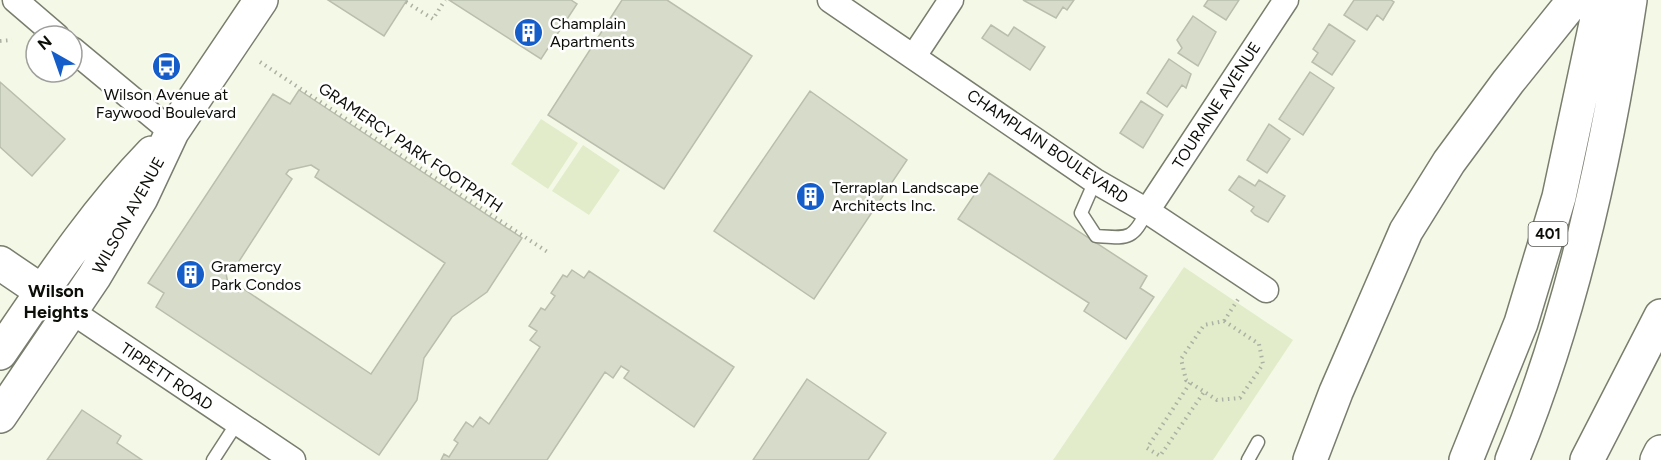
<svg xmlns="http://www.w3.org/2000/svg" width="1661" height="460" font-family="Figtree,sans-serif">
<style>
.green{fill:#e2ecca}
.building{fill:#d7dcca;stroke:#b9bead;stroke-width:1.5;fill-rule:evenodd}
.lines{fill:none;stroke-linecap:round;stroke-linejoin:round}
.lane-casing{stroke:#797d6e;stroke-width:15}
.street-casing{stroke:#797d6e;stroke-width:27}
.secondary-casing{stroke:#797d6e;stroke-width:36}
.highway-casing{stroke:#797d6e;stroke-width:36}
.path{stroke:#adb1a3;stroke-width:4;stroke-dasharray:1.5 4.5;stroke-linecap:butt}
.lane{stroke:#fff;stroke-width:12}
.street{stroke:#fff;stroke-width:24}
.secondary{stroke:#fff;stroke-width:33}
.highway{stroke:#fff;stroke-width:33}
.labels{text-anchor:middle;stroke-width:5;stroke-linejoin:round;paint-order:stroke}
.shield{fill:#fff;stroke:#555652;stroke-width:1.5}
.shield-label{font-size:15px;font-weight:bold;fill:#0c0e08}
.poi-label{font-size:16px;fill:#0c0e08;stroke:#fff;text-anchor:start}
.street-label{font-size:16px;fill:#0c0e08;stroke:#fff}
.neighbourhood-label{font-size:18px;font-weight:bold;fill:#0c0e08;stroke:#fff}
</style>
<rect width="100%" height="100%" fill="#f4f9e7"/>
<path class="green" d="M541,119L578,143L548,189L511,164Z
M583,145L620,170L589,215L552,191Z
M1184,267L1293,340L1213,460H1053Z"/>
<path class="building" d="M328,0H407L384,36Z
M449,0H571L577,4L541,59Z
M622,0H667L752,56L664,189L548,115Z
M1023,0H1074L1067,10L1063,7L1056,18Z
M1208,0H1239L1226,20L1204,6Z
M1354,0H1391L1394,2L1383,20L1377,15L1367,30L1344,15Z
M1193,16L1216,32L1198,66L1178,53L1182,48L1177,40Z
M1329,24L1355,41L1332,75L1312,62L1318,53L1313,49Z
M991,25L1008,36L1014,27L1045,47L1030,70L982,38Z
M1169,59L1191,74L1186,88L1182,85L1167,107L1147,93Z
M1310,72L1334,88L1303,135L1279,119Z
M0,82L65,139L32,176L0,147Z
M299,90L522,238L487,292L452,317L424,358L417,400L379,455L156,307L164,293L148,283L273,94L290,104ZM311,165L319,170L315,177L445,263L371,374L242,288L239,292L228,284L225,268L229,262L236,266L292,179L286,174L289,170Z
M810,91L907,160L814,299L714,231Z
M1141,101L1163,115L1143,148L1120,133Z
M1269,124L1290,139L1267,173L1247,160Z
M989,173L1147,276L1140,288L1154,297L1126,339L1084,311L1089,303L958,219Z
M1239,176L1255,186L1259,180L1285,196L1268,222L1255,215L1251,211L1254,207L1229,190Z
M572,270L584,278L589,271L734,367L694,427L624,378L629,371L621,366L613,378L605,372L547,460H441L444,454L449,457L458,443L454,440L466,422L473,427L480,417L489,424L540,347L530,340L537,331L529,326L541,308L545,310L555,296L551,293L563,275L567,277Z
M807,379L886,433L868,460H753Z
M82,410L121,436L117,443L142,460H47Z"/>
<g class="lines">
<defs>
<path id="lane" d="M1095,181L1081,213L1096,236C1128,238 1132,241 1147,211
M213,460L237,423
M1248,460L1258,442"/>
<path id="street" d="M15,0L57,36
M830,0L1095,181L1147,211L1266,290
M72,49L172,132
M914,56L951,0
M1147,211L1286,0
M71,311L293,460"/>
<path id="secondary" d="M0,263L59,303
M0,353C48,283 93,214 152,153
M0,416L94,277L141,198L172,132L261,0"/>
<path id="highway" d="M1310,460L1336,392L1406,231L1449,162L1508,82L1574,0
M1466,460L1521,323L1559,197L1601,0
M1512,460C1572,316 1607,154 1630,0
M1587,460L1661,316
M1657,460L1661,452"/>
</defs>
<use href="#lane" class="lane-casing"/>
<use href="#street" class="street-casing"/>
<use href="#secondary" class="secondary-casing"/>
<use href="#highway" class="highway-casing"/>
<path class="path" d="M406,2L433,19L445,0
M0,41L12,40
M260,62L549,253
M1224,321L1259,344L1263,364L1240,398L1217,400L1186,380L1181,359L1204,325Z
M1224,321L1239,298
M1190,383L1147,448L1160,456L1204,392"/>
<use href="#lane" class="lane"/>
<use href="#street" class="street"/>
<use href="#secondary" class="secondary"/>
<use href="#highway" class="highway"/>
</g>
<defs>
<symbol id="building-disc" viewBox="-11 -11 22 22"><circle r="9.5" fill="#155dc8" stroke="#fff"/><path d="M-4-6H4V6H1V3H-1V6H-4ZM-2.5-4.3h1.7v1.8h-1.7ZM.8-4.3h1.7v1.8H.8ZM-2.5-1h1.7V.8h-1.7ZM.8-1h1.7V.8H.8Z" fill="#fff"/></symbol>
<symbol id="bus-disc" viewBox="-11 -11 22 22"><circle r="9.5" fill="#155dc8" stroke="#fff"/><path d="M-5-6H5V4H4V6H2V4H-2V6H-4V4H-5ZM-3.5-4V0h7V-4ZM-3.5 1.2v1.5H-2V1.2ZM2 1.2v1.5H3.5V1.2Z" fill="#fff"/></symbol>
</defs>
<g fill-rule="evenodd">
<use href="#building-disc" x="512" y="16" width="33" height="33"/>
<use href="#bus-disc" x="150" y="50" width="33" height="33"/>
<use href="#building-disc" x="794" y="180" width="33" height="33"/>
<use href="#building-disc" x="174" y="258" width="33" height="33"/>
</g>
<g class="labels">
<rect class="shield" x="1528.5" y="222" width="39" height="24" rx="4.5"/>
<g class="shield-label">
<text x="1548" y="239">401</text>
</g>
<g class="poi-label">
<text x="550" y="29">Champlain<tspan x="550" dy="18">Apartments</tspan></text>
<text x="166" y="100" text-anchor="middle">Wilson Avenue at<tspan x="166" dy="18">Faywood Boulevard</tspan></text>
<text x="832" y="193">Terraplan Landscape<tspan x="832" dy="18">Architects Inc.</tspan></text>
<text x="211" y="272">Gramercy<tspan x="211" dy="18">Park Condos</tspan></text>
</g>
<g class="street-label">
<text transform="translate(1216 105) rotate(-57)" y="6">TOURAINE AVENUE</text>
<text transform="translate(1048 146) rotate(34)" y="6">CHAMPLAIN BOULEVARD</text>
<text transform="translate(411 147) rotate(34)" y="6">GRAMERCY PARK FOOTPATH</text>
<text transform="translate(128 215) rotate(-61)" y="6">WILSON AVENUE</text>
<text transform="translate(167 376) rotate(34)" y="6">TIPPETT ROAD</text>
</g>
<g class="neighbourhood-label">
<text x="56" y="297">Wilson<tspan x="56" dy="21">Heights</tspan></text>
</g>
</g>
<g transform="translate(54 54) rotate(320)"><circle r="28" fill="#ffffff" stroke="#9e9f9c" stroke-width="1.5"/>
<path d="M0-4.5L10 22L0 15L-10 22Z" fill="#155dc8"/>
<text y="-9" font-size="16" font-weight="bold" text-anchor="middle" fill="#0c0e08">N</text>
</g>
</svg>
